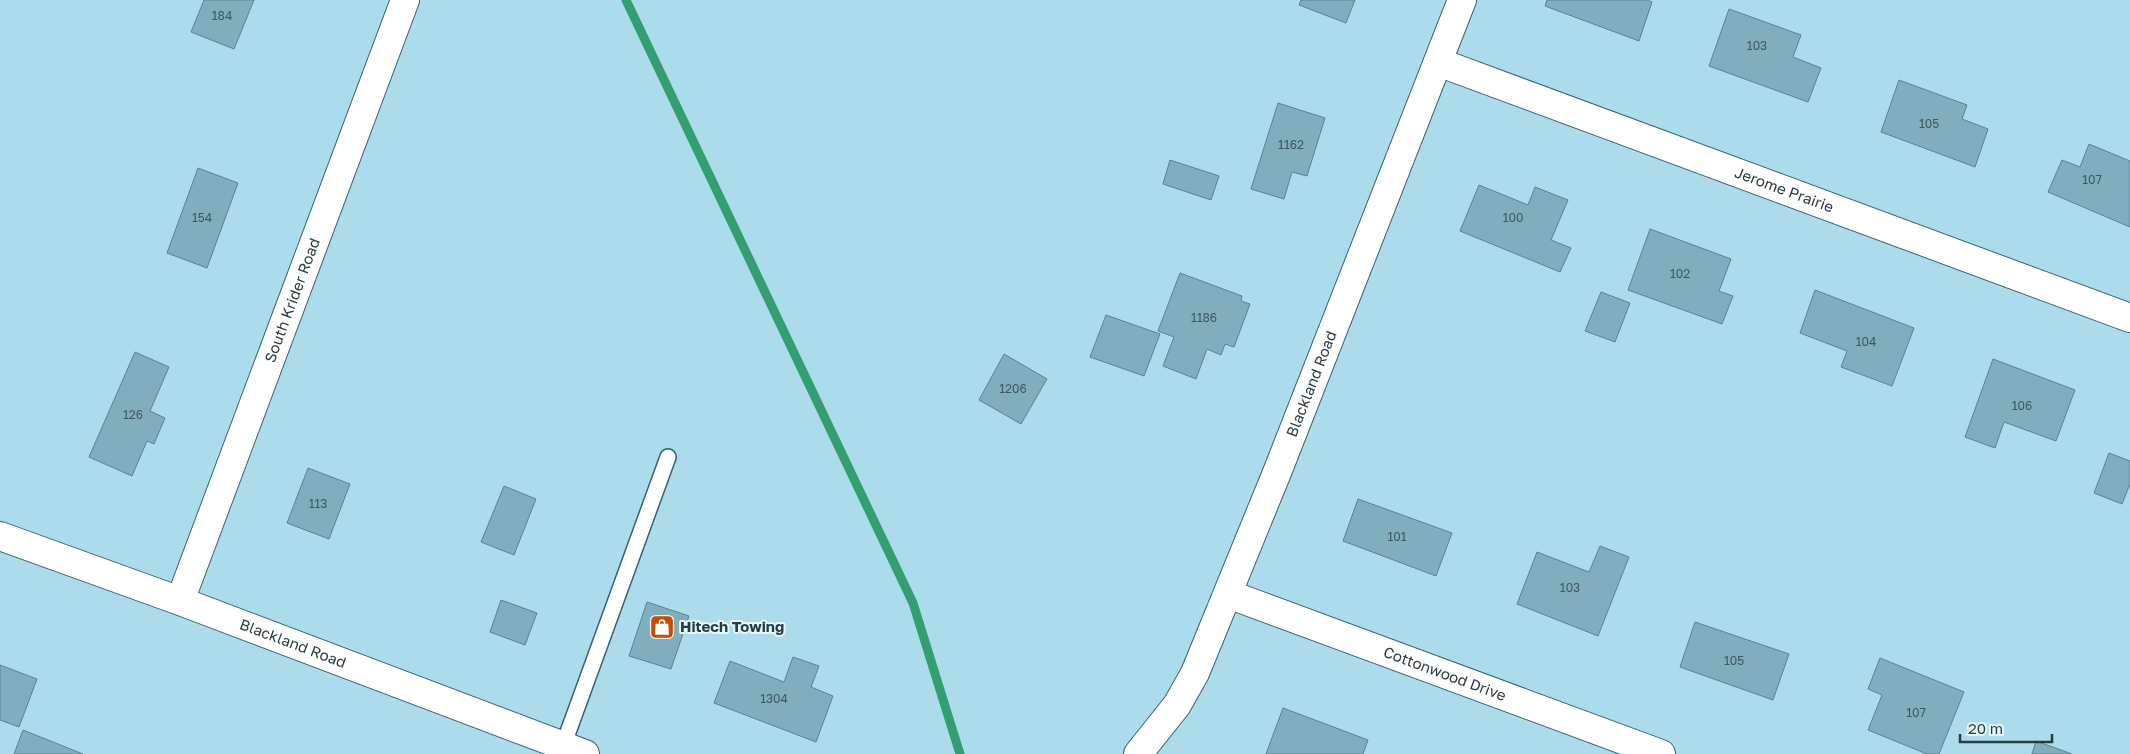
<svg xmlns="http://www.w3.org/2000/svg" width="2130" height="754" font-family="'Golos Text',sans-serif">
<style>
.lines{fill:none;stroke-linecap:round;stroke-linejoin:round}
.stream{stroke:#339f70;stroke-width:9}
.building{fill:#80aebd;stroke:#578493}
.service-casing{stroke:#366371;stroke-width:18}
.minor-casing{stroke:#366371;stroke-width:30}
.tertiary-casing{stroke:#366371;stroke-width:30}
.service{stroke:#fff;stroke-width:15}
.minor{stroke:#fff;stroke-width:28}
.tertiary{stroke:#fff;stroke-width:28}
.labels{text-anchor:middle;stroke-width:4;stroke-linejoin:round;paint-order:stroke}
.number-label{font-size:12px;fill:#3e5861}
.street-label{font-size:15px;fill:#283c42;stroke:#e4f7fd}
.poi-label{font-size:15px;font-weight:bold;fill:#283c42;stroke:#e4f7fd;text-anchor:start}
</style>
<rect width="100%" height="100%" fill="#acdbeb"/>
<g class="lines">
<path class="stream" d="M626,0L913,603L960,754"/>
</g>
<path class="building" d="M204,0H254L234,49L191,32Z
M1301,0H1355L1346,23L1299,5Z
M1547,0H1647L1652,2L1639,41L1545,6Z
M1729,9L1801,35L1793,57L1821,68L1808,102L1709,66Z
M1899,80L1967,105L1962,119L1988,129L1975,167L1881,132Z
M1278,103L1325,118L1307,176L1292,172L1284,199L1251,189Z
M2089,144L2130,161V227L2048,192L2062,160L2080,167Z
M1170,160L1219,176L1211,200L1163,184Z
M198,168L238,183L207,268L167,253Z
M1479,185L1528,205L1535,187L1568,200L1551,240L1571,248L1560,272L1460,231Z
M1650,229L1731,259L1719,291L1733,296L1722,324L1628,290Z
M1180,273L1242,296L1241,301L1250,304L1234,347L1225,344L1221,355L1207,349L1196,379L1163,366L1174,337L1158,331Z
M1815,290L1914,328L1892,386L1841,367L1847,351L1800,333Z
M1601,292L1630,303L1615,342L1585,331Z
M1106,315L1160,334L1144,376L1090,357Z
M135,352L169,367L150,411L165,418L154,444L147,441L132,476L89,457Z
M1004,354L1047,379L1021,424L979,400Z
M1993,359L2075,390L2056,441L2004,422L1995,448L1965,437Z
M2109,453L2130,461V484L2122,504L2094,493Z
M308,468L350,484L329,539L287,523Z
M504,486L536,499L514,555L481,542Z
M1358,499L1452,533L1436,576L1343,541Z
M1600,546L1629,557L1598,636L1517,604L1537,552L1589,572Z
M501,600L537,613L525,645L490,632Z
M647,602L689,616L671,669L629,656Z
M1695,622L1789,654L1773,700L1680,667Z
M793,657L819,666L811,687L833,696L816,742L714,703L730,661L784,682Z
M1880,658L1964,692L1939,754H1927L1868,730L1882,695L1868,689Z
M0,665L37,679L19,727L0,720Z
M1283,708L1368,740L1363,754H1266Z
M23,730L83,754H14Z
M2036,741L2072,754H2032Z"/>
<g class="lines">
<defs>
<path id="service" d="M563,746L668,457"/>
<g id="minor">
<path id="s1" d="M1438,62L2130,318"/>
<path id="s2" d="M1228,594L1661,754"/>
<path id="s3" d="M180,601L405,0"/>
</g>
<g id="tertiary">
<path id="s4" d="M0,536L180,601L585,754"/>
<path id="s5" d="M1138,754L1177,705L1195,673L1278,470L1462,0"/>
</g>
</defs>
<use href="#service" class="service-casing"/>
<use href="#minor" class="minor-casing"/>
<use href="#tertiary" class="tertiary-casing"/>
<use href="#service" class="service"/>
<use href="#minor" class="minor"/>
<use href="#tertiary" class="tertiary"/>
</g>
<defs>
<symbol id="shop-square" viewBox="-11 -11 22 22"><rect x="-9" y="-9" width="18" height="18" rx="4" fill="#cd4800" stroke="#e4f7fd"/><path d="M-5-2.5h2.3a2.7 3.5 0 0 1 5.4 0H5L5.5 6h-11ZM-1.5-2.5h3a1.5 2.3 0 0 0-3 0Z" fill="#fff"/></symbol>
</defs>
<g fill-rule="evenodd">
<use href="#shop-square" x="648" y="613" width="28" height="28"/>
</g>
<g class="labels">
<g class="number-label">
<text x="222" y="20">184</text>
<text x="1757" y="50">103</text>
<text x="1929" y="128">105</text>
<text x="1291" y="149">1162</text>
<text x="2092" y="184">107</text>
<text x="202" y="222">154</text>
<text x="1513" y="222">100</text>
<text x="1680" y="278">102</text>
<text x="1204" y="322">1186</text>
<text x="1866" y="346">104</text>
<text x="1013" y="393">1206</text>
<text x="2022" y="410">106</text>
<text x="133" y="419">126</text>
<text x="318" y="508">113</text>
<text x="1397" y="541">101</text>
<text x="1570" y="592">103</text>
<text x="1734" y="665">105</text>
<text x="774" y="703">1304</text>
<text x="1916" y="717">107</text>
</g>
<g class="street-label">
<text dy="5" stroke="none"><textPath href="#s1" startOffset="369">Jerome Prairie</textPath></text>
<text dy="5" stroke="none"><textPath href="#s3" startOffset="321">South Krider Road</textPath></text>
<text dy="5" stroke="none"><textPath href="#s5" startOffset="411">Blackland Road</textPath></text>
<text dy="5" stroke="none"><textPath href="#s4" startOffset="312">Blackland Road</textPath></text>
<text dy="5" stroke="none"><textPath href="#s2" startOffset="231">Cottonwood Drive</textPath></text>
</g>
<g class="poi-label">
<text x="680" y="632">Hitech Towing</text>
</g>
</g>
<path d="M1960 734v8h92v-8" fill="none" stroke="#283c42" stroke-width="2.5"/>
<text x="1968" y="734" font-size="15" fill="#283c42" stroke="#e4f7fd" stroke-width="4" paint-order="stroke">20 m</text>
</svg>
